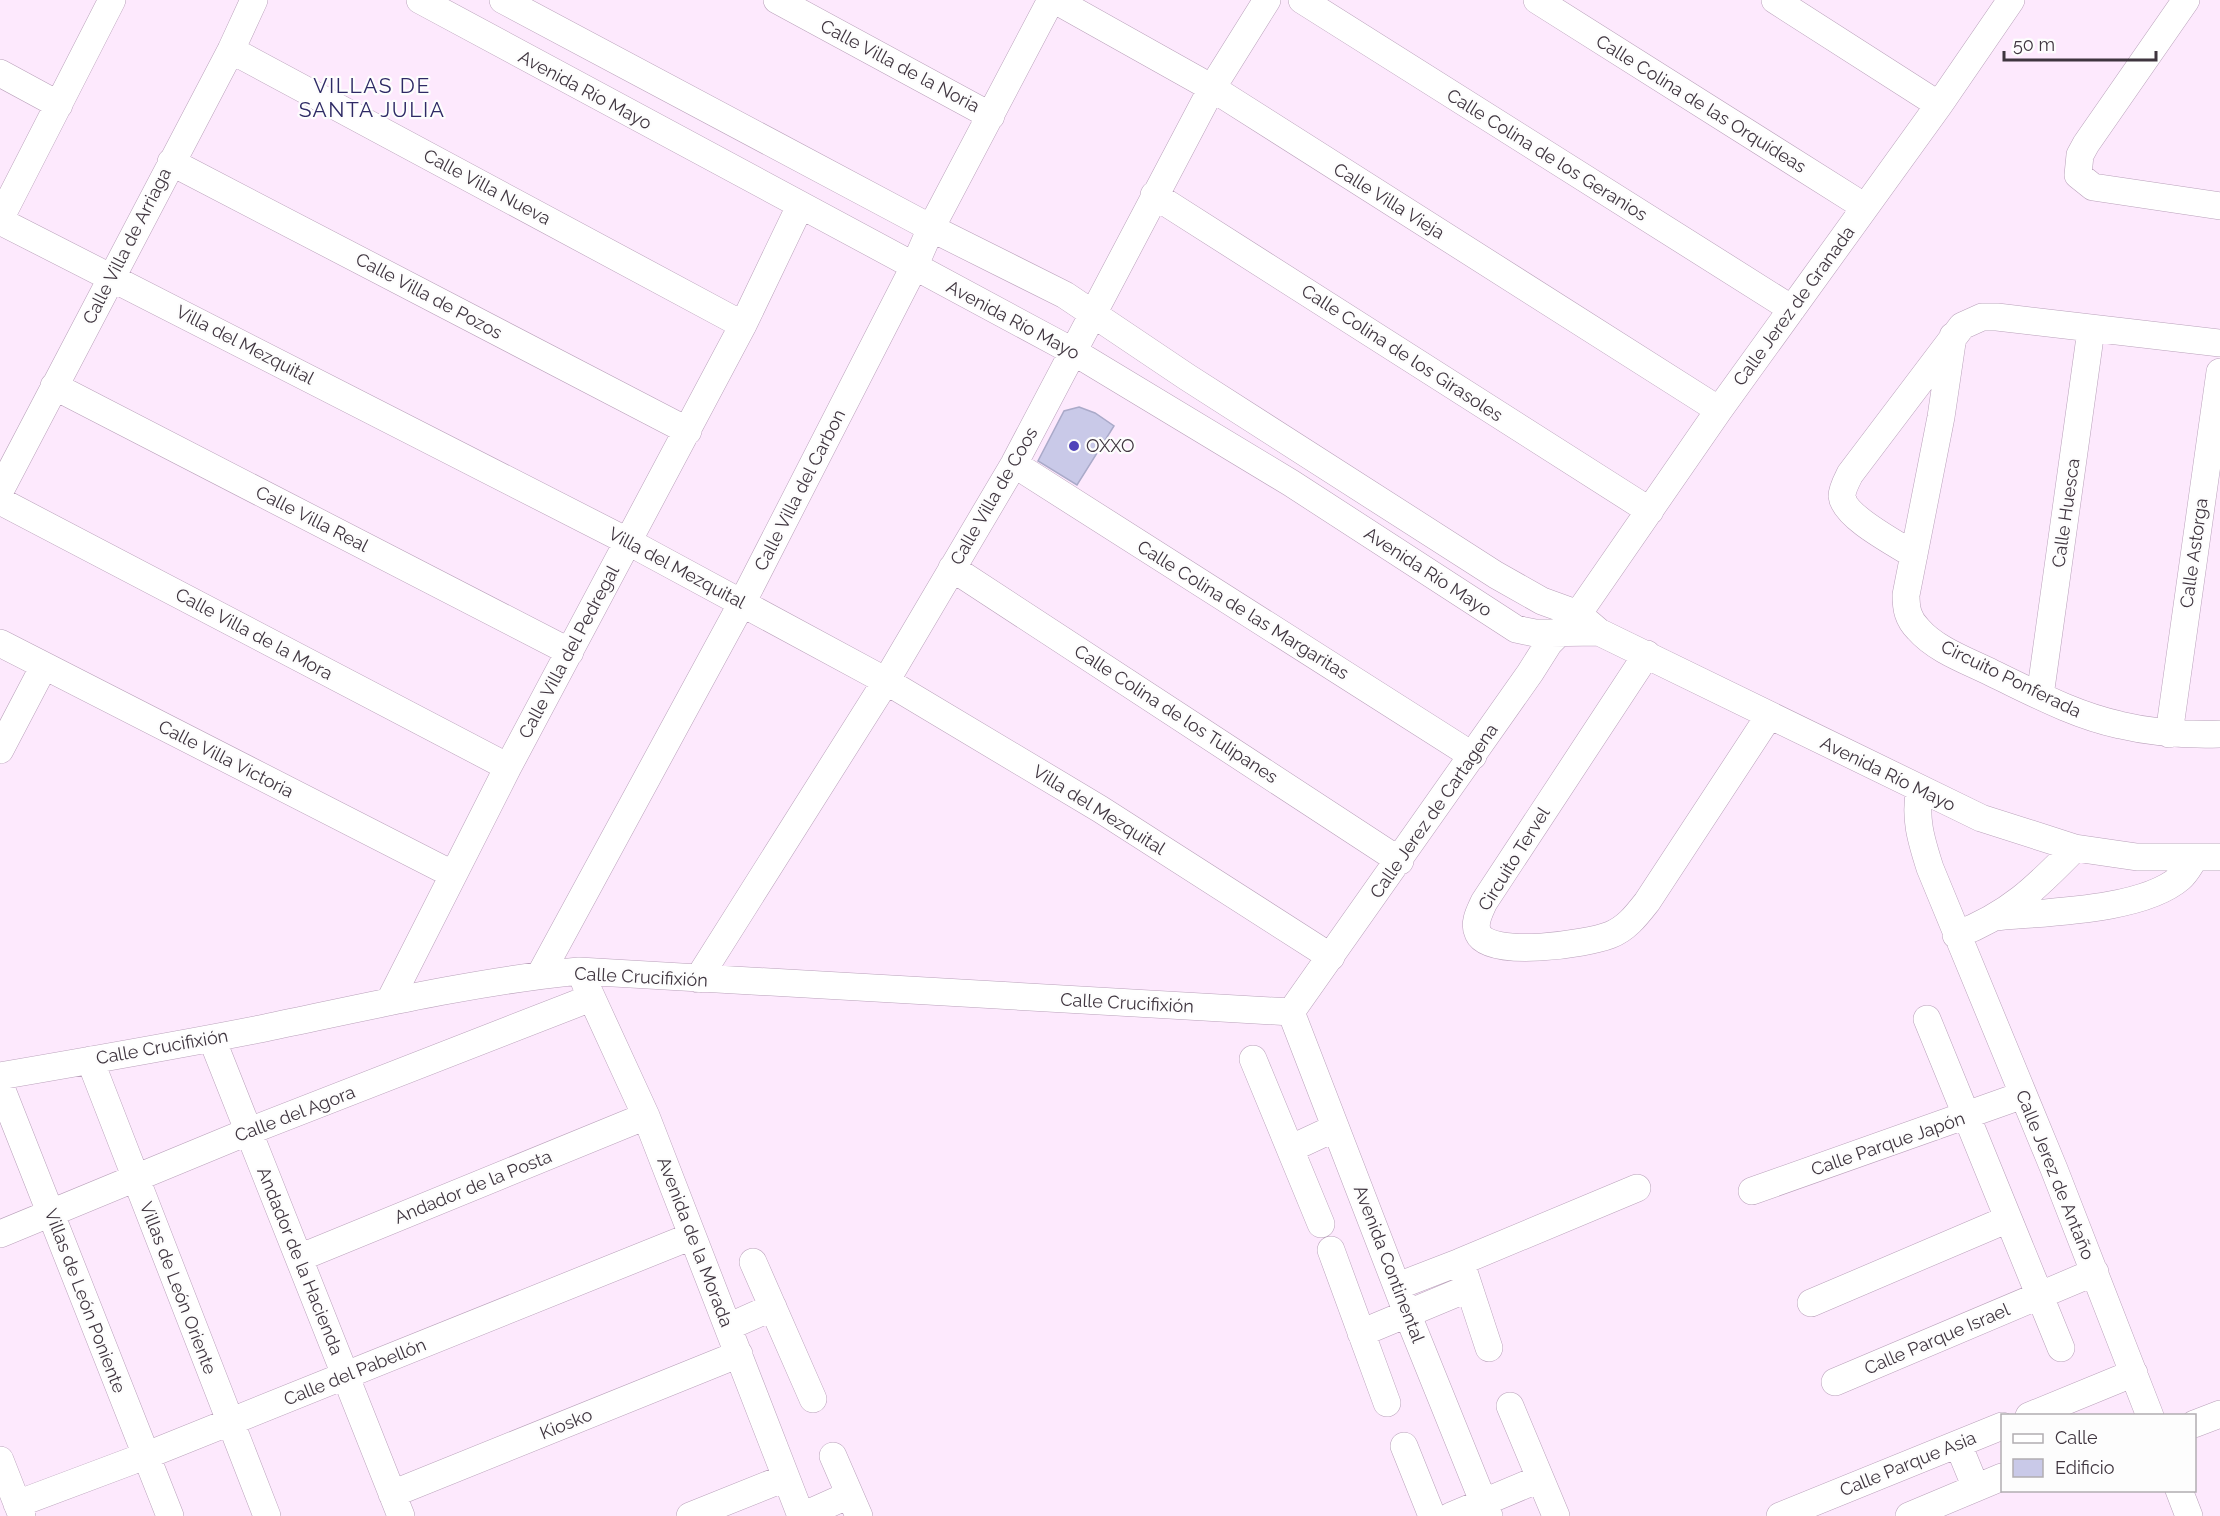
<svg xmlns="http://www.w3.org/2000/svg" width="2220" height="1516" font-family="Raleway,sans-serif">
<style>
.building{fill:#c9c9e8;stroke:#aaaac9;stroke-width:1.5}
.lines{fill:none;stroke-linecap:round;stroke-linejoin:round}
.minor-casing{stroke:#b9a1ba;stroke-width:28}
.minor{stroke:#fff;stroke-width:27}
.poi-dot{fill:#5043ba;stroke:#fdfdfd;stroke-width:2}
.labels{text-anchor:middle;stroke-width:4.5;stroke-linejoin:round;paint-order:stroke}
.street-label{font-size:18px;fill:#3f353f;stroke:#fdfdfd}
.poi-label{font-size:18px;fill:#3f353f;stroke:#fdfdfd;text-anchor:start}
.quarter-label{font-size:21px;letter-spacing:1.5px;fill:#2e2a65;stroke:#fdfdfd}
</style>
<rect width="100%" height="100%" fill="#fde9fd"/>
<path class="building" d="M1079,407L1095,413L1114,426L1077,485L1038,461L1064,411Z"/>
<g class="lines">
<defs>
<path id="minor" d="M420,0L1074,352L1291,483L1516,629L1535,633L1599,632
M503,0L931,228L1065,295L1187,377L1496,575L1542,601L1578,614L1599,632L1981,818L2075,848L2137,857H2220
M777,0L991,116
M1055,0L1212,88L1719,410
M1302,0L1792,309
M1537,0L1865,207
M1775,0L1939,105
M2186,0L2086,144L2080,155L2078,175L2093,187L2220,206
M231,50L743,325
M0,73L59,105
M171,162L688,431
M1154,195L1650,511
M0,219L112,0
M0,221L627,541L886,681L1100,809L1331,957
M1953,336L1941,417L1906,595C1906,609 1908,619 1918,629C1936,650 1968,661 1992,673C2034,693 2074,715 2120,725C2153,733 2186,735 2220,734
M54,386L570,652
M1014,464L1473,756
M0,491L231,50L254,0
M0,501L508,767
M1914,555C1897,544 1844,517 1842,496C1842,489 1847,480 1850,474L1962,326L1982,317H1997L2220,343
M952,568L1400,861
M0,643L452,874
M1647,654L1484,902C1480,911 1473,923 1478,933C1489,959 1587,944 1610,935C1626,929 1636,916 1647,902L1769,716
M2040,696L2091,330
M2169,734L2220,372
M0,750L44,666
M1920,789C1914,817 1921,840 1930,868L2054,1169L2150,1416
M1995,917C2045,912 2142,911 2180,878C2186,873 2190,865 2194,859
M1956,935C2009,915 2037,887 2075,848
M540,975L742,603L914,267L931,228L1051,0
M698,979L886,681L1014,464L1212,88L1267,0
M585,983L646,1116L801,1516
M389,1002L508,767L743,325L800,206
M1291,1012L1530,673L1549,643L1578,614L1719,410L1939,105L2011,0
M1291,1012L1407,1313L1489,1516
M1927,1019L2061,1348
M212,1039L401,1516
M1253,1059L1321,1224
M90,1060L267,1516
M0,1076C87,1061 174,1046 260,1029C366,1007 472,982 579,971L1291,1012
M0,1085L170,1516
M1292,1148L1335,1128
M1752,1191L2023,1095
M0,1234L247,1132L591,998
M1331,1250L1387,1403
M299,1258L646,1116
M753,1262L813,1399
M1464,1272L1489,1348
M1398,1286L1460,1262L1637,1188
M1811,1303L2008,1219
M728,1327L773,1307
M1361,1333L1469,1288
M1835,1382L2095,1272
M1510,1406L1556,1516
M2029,1416L2134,1373
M2194,1424L2220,1414
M1958,1444L1976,1488
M1404,1446L1432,1516
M833,1456L859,1516
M0,1460L22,1516
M2179,1490L2189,1516
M392,1494L739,1354
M17,1504L145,1456L692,1236
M690,1516L785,1478
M802,1516L849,1495
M1451,1516L1539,1479
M1780,1516L2002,1426
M1909,1516L2002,1477"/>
</defs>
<use href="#minor" class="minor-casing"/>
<use href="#minor" class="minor"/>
</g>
<circle class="poi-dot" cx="1074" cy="446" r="6"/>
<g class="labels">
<g class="street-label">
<text transform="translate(900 66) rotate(28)" y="6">Calle Villa de la Noria</text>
<text transform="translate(585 90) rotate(28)" y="6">Avenida Río Mayo</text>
<text transform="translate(1701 104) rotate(32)" y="6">Calle Colina de las Orquídeas</text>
<text transform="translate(1547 155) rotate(32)" y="6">Calle Colina de los Geranios</text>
<text transform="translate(487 187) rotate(28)" y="6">Calle Villa Nueva</text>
<text transform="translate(1389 201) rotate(32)" y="6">Calle Villa Vieja</text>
<text transform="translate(127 246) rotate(-63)" y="6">Calle Villa de Arriaga</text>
<text transform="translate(429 296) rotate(28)" y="6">Calle Villa de Pozos</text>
<text transform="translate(1794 306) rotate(-54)" y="6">Calle Jerez de Granada</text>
<text transform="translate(1013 320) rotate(28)" y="6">Avenida Río Mayo</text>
<text transform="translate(245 345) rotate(27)" y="6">Villa del Mezquital</text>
<text transform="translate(1402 353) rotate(33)" y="6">Calle Colina de los Girasoles</text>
<text transform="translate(800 490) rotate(-63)" y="6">Calle Villa del Carbon</text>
<text transform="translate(994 496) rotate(-60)" y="6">Calle Villa de Coos</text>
<text transform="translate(2066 513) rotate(-82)" y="6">Calle Huesca</text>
<text transform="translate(312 519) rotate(27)" y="6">Calle Villa Real</text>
<text transform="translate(2194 553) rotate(-82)" y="6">Calle Astorga</text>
<text transform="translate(677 568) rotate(28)" y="6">Villa del Mezquital</text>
<text transform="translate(1428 572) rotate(33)" y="6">Avenida Río Mayo</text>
<text transform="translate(1243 610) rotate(32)" y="6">Calle Colina de las Margaritas</text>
<text transform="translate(254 634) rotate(28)" y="6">Calle Villa de la Mora</text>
<text transform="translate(569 652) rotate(-62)" y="6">Calle Villa del Pedregal</text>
<text transform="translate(2011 679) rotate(26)" y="6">Circuito Ponferada</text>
<text transform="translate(1176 714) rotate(33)" y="6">Calle Colina de los Tulipanes</text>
<text transform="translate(226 759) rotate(27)" y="6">Calle Villa Victoria</text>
<text transform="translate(1888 774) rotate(26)" y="6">Avenida Río Mayo</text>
<text transform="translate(1099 810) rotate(32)" y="6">Villa del Mezquital</text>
<text transform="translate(1434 811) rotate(-55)" y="6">Calle Jerez de Cartagena</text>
<text transform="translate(1514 859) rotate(-58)" y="6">Circuito Tervel</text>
<text transform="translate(641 977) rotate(3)" y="6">Calle Crucifixión</text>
<text transform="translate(1127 1003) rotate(3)" y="6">Calle Crucifixión</text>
<text transform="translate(162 1047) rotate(-10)" y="6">Calle Crucifixión</text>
<text transform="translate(295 1114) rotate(-21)" y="6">Calle del Agora</text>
<text transform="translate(1888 1144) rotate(-19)" y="6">Calle Parque Japón</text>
<text transform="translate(2055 1175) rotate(68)" y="6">Calle Jerez de Antaño</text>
<text transform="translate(473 1187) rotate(-22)" y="6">Andador de la Posta</text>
<text transform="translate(695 1242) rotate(69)" y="6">Avenida de la Morada</text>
<text transform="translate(300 1261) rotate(68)" y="6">Andador de la Hacienda</text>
<text transform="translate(1389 1264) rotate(69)" y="6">Avenida Continental</text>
<text transform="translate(178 1288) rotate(69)" y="6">Villas de León Oriente</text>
<text transform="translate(85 1301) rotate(69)" y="6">Villas de León Poniente</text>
<text transform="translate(1937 1339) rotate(-23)" y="6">Calle Parque Israel</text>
<text transform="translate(355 1372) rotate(-22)" y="6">Calle del Pabellón</text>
<text transform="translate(566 1424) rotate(-22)" y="6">Kiosko</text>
<text transform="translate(1908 1464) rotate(-22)" y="6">Calle Parque Asia</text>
</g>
<g class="poi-label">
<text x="1086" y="452">OXXO</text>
</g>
<g class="quarter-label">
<text x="372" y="93">VILLAS DE<tspan x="372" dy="24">SANTA JULIA</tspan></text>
</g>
</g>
<rect x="2001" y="1414" width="195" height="78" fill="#fdfdfd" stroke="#b1adb1" stroke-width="1.5"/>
<rect x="2013" y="1434" width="30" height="9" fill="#ffffff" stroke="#b1adb1" stroke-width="1.5"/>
<text x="2055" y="1444" font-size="18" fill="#3f353f">Calle</text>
<rect x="2013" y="1459" width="30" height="18" fill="#c9c9e8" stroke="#b1adb1" stroke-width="1.5"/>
<text x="2055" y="1474" font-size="18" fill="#3f353f">Edificio</text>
<path d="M2004 51v9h152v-9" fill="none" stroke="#3f353f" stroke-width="3"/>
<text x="2013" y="51" font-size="18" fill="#3f353f" stroke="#fdfdfd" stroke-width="4.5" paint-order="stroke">50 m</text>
</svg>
